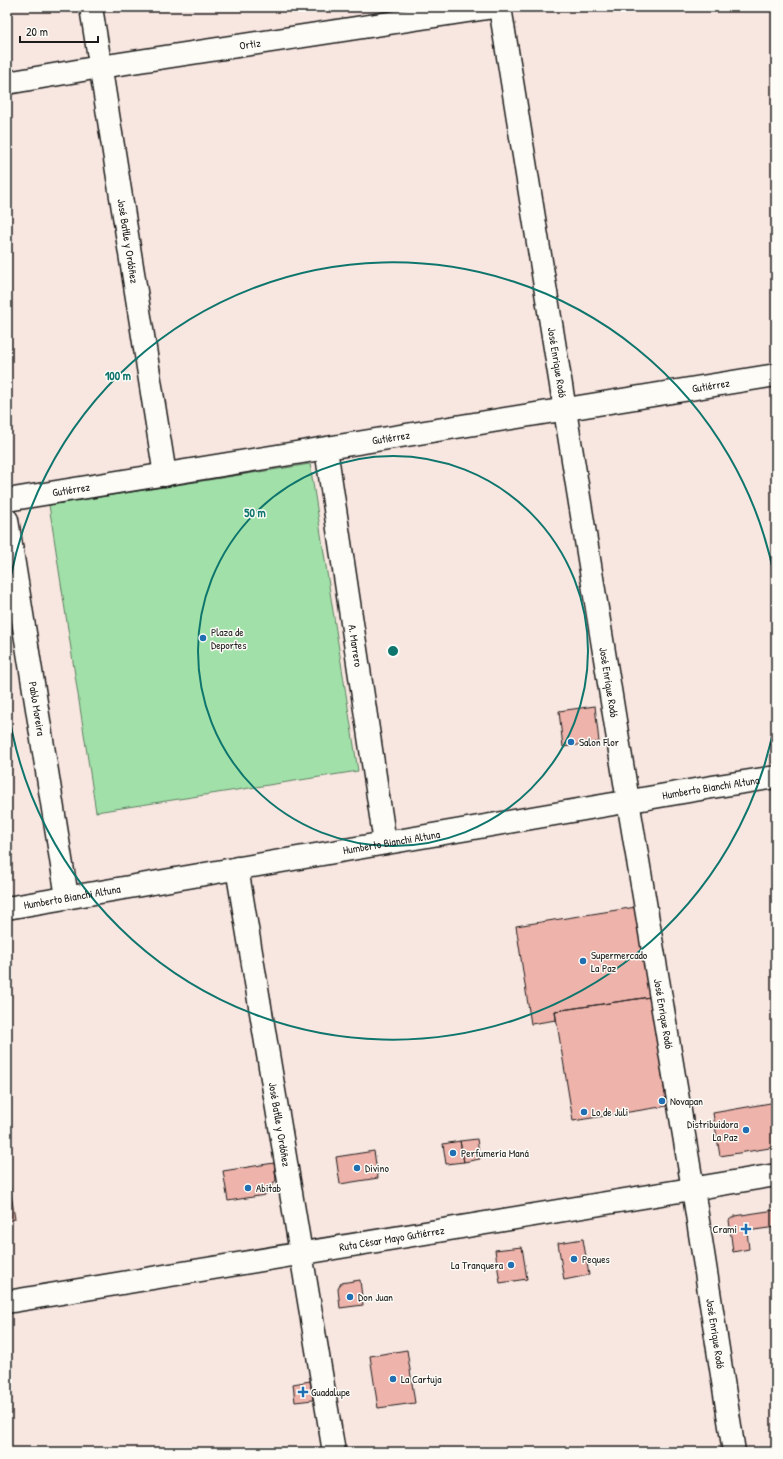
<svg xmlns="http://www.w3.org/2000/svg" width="783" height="1459" font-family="'Patrick Hand',sans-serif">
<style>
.green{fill:#a1e1a9;stroke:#5e7e62}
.building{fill:#eeb3ab;stroke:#1c1c1c}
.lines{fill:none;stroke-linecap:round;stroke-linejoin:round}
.minor-casing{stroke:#1c1c1c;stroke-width:25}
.tertiary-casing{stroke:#1c1c1c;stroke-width:25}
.minor{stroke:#fdfcf7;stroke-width:22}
.tertiary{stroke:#fdfcf7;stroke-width:22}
.ring{fill:none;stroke:#0f766e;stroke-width:2}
.poi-dot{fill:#1f6fb2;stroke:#fdfcf7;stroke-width:1.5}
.labels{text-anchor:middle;stroke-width:3;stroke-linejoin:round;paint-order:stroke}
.street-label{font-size:11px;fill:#1c1c1c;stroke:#fdfcf7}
.poi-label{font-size:11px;fill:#1c1c1c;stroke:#fdfcf7;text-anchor:start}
.centre{fill:#0f766e;stroke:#fdfcf7;stroke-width:2}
.ring-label{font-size:12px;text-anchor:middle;font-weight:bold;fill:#0f766e;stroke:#fdfcf7;stroke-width:3;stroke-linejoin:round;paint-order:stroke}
</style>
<rect width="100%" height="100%" fill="#f8e6e0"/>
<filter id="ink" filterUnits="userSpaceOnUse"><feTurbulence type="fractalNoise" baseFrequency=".025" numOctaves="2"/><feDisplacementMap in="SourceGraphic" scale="8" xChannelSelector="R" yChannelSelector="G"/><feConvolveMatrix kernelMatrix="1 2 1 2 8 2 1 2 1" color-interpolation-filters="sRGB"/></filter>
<g filter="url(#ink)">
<path class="green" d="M310,464L358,771L96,812L49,505Z"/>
<path class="building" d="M595,706L599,742L563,747L559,711Z
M636,907L650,997L555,1011L556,1020L531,1024L516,926Z
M650,997L667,1106L573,1121L555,1011Z
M776,1102V1147L720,1156L713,1113Z
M477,1139L480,1159L464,1162L460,1141Z
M460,1141L464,1162L446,1164L443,1144Z
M374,1151L378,1178L340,1184L336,1157Z
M274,1163L276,1180L265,1195L228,1201L223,1171Z
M7,1169L15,1219L7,1221Z
M775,1210L776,1227L747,1231L749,1249L733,1252L729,1220L735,1216Z
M583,1239L589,1275L564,1280L558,1243Z
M522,1247L527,1279L500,1283L495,1250Z
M360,1280L363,1305L340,1308L338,1289L341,1283Z
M407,1350L415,1403L378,1408L370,1356Z
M310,1381L313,1400L295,1402L293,1384Z"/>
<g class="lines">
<defs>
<g id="minor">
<path id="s1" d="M91,7L165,475"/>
<path id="s2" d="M500,7L628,801L693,1189L734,1452"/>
<path id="s3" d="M7,83L100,67L494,7"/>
<path id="s4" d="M326,449L385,843"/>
<path id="s5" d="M7,500L776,375"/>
<path id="s6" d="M7,520L67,897"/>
<path id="s7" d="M237,868L301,1253"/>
<path id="s8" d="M7,908L718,786L776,777"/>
</g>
<g id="tertiary">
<path d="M301,1253L334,1452"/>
<path id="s9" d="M7,1302L776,1175"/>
</g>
</defs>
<use href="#minor" class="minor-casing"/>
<use href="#tertiary" class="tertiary-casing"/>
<use href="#minor" class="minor"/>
<use href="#tertiary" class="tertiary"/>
</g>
</g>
<g class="ring">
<circle cx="393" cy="651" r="195"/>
<path d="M775 722A389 389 0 0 1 7 702M7 600A389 389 0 0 1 775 580"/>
</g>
<g class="poi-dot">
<circle cx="203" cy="638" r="4"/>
<circle cx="571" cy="742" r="4"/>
<circle cx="583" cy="961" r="4"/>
<circle cx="662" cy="1101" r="4"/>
<circle cx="584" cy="1112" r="4"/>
<circle cx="746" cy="1130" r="4"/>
<circle cx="453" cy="1153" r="4"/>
<circle cx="357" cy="1168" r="4"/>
<circle cx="248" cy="1188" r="4"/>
<path d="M744 1223h4v4h4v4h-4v4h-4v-4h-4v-4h4z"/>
<circle cx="574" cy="1259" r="4"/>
<circle cx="511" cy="1265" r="4"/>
<circle cx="350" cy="1297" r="4"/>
<circle cx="393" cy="1379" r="4"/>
<path d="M301 1386h4v4h4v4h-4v4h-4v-4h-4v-4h4z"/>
</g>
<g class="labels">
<g class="street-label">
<text dy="4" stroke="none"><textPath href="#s3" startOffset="246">Ortiz</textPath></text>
<text dy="4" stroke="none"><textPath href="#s1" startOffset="237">José Batlle y Ordóñez</textPath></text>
<text dy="4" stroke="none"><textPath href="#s2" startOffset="360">José Enrique Rodó</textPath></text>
<text dy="4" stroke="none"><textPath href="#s5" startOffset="713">Gutiérrez</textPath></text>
<text dy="4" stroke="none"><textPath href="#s5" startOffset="389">Gutiérrez</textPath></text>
<text dy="4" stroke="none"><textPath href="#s5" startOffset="65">Gutiérrez</textPath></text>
<text dy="4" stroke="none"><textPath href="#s4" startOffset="199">A. Marrero</textPath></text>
<text dy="4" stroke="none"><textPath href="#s2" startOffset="684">José Enrique Rodó</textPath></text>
<text dy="4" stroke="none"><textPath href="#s6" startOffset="191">Pablo Moreira</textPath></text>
<text dy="4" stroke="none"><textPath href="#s8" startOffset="714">Humberto Bianchi Altuna</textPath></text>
<text dy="4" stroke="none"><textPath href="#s8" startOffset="390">Humberto Bianchi Altuna</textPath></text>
<text dy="4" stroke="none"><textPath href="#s8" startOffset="66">Humberto Bianchi Altuna</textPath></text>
<text dy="4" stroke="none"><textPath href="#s2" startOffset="1020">José Enrique Rodó</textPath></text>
<text dy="4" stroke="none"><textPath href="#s7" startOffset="260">José Batlle y Ordóñez</textPath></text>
<text dy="4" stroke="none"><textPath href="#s9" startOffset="390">Ruta César Mayo Gutiérrez</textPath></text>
<text dy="4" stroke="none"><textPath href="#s2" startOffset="1344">José Enrique Rodó</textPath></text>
</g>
<g class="poi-label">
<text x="211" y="636">Plaza de<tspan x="211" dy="13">Deportes</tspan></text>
<text x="579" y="746">Salon Flor</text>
<text x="591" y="959">Supermercado<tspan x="591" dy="13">La Paz</tspan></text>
<text x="670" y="1105">Novapan</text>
<text x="592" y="1116">Lo de Juli</text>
<text x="738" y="1128" text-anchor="end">Distribuidora<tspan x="738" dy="13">La Paz</tspan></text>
<text x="461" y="1157">Perfumería Maná</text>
<text x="365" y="1172">Divino</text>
<text x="256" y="1192">Abitab</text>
<text x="737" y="1233" text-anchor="end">Crami</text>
<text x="582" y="1263">Peques</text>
<text x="503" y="1269" text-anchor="end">La Tranquera</text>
<text x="358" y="1301">Don Juan</text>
<text x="401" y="1383">La Cartuja</text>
<text x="311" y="1396">Guadalupe</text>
</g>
</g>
<circle cx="393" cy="651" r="6" class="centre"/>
<g class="ring-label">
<text x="118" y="380">100 m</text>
<text x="255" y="517">50 m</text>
</g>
<rect width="783" height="1459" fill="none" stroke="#fdfcf7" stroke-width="24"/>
<rect x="12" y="12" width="759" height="1435" fill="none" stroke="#1c1c1c" stroke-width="1.5" filter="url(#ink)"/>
<path d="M20 36v6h78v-6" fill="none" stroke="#1c1c1c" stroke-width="2"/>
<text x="26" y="36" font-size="12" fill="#1c1c1c" stroke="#fdfcf7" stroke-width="3" paint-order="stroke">20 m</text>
</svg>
